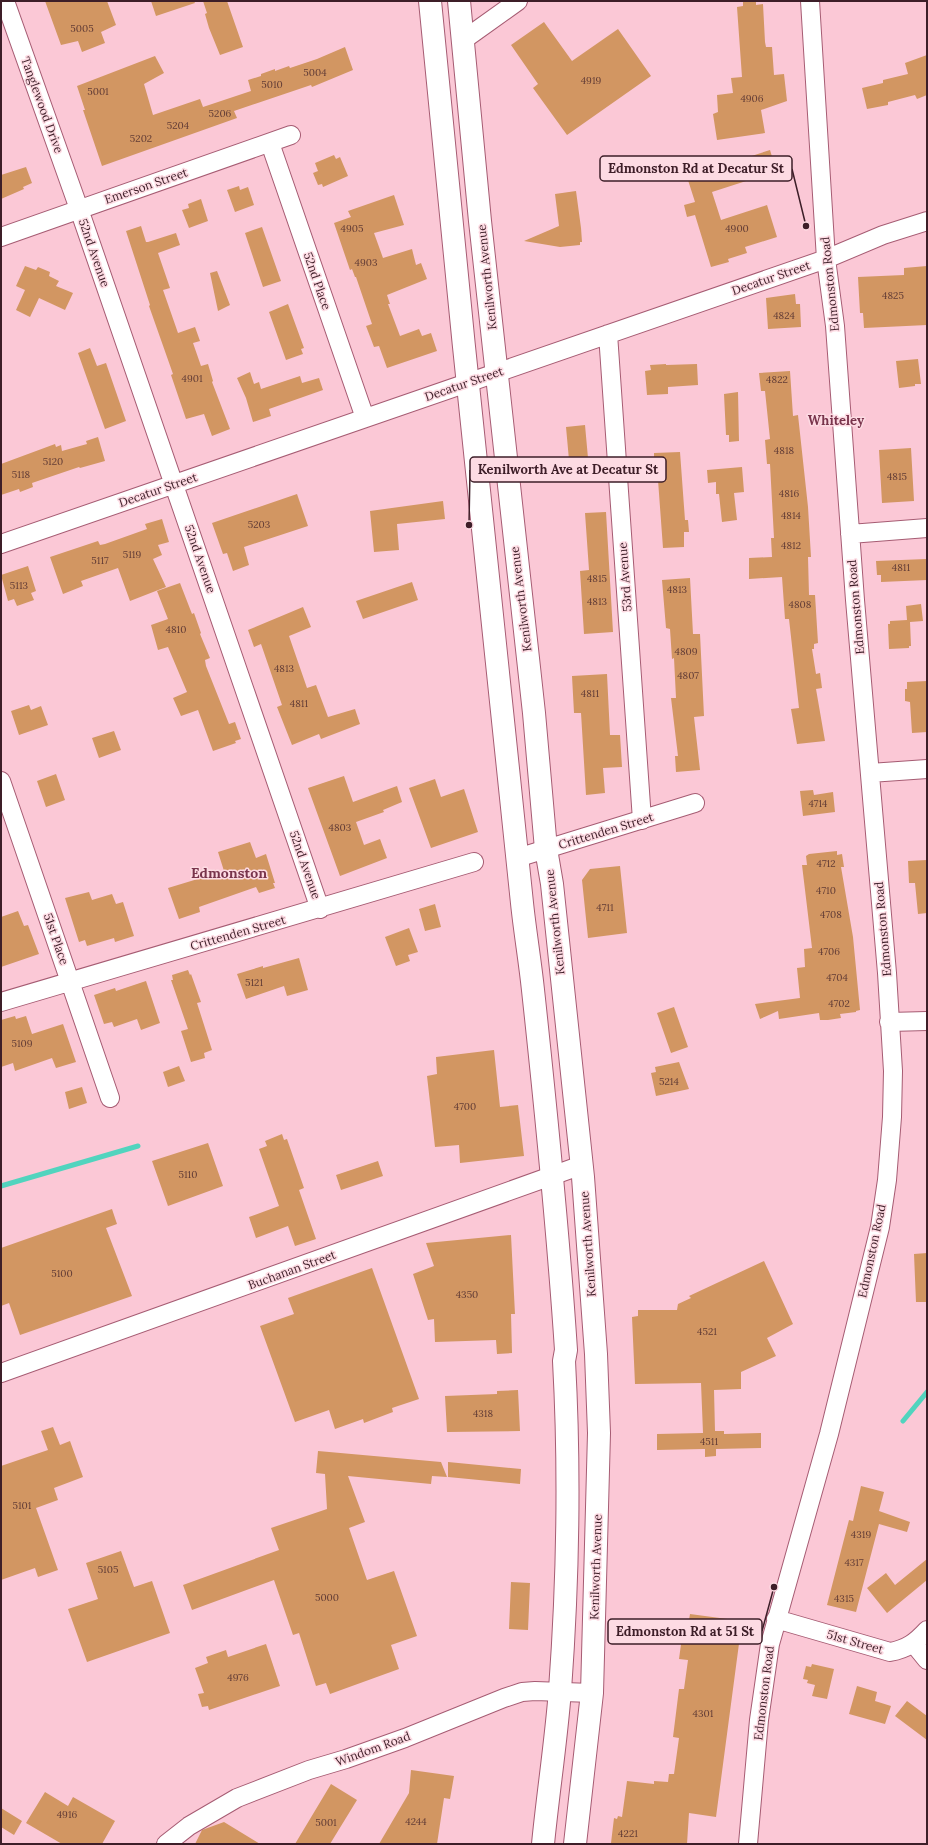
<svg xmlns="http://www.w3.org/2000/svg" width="928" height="1845" font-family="Lora,serif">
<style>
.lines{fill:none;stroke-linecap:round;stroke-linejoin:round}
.stream{stroke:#51d4be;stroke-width:5}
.building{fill:#d29662}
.minor-casing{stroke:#a65c73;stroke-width:20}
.major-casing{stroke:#a65c73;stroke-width:24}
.minor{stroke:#fff;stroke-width:18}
.major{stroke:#fff;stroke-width:22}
.labels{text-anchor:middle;stroke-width:3;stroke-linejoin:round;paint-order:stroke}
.number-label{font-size:10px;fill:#623c36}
.street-label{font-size:12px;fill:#3d1e28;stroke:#fddbe3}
.neighbourhood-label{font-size:13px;font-weight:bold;fill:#79344c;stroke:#fddbe3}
.quarter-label{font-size:14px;font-weight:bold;fill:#79344c;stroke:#fddbe3}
.leader{fill:none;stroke:#3d1e28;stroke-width:1.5}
.callout-dot{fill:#3d1e28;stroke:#fddbe3;stroke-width:1.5}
.callout{fill:#fddbe3;stroke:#3d1e28;stroke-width:1.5}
.callout-label{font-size:13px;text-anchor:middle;font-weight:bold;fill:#3d1e28}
</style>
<rect width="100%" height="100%" fill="#fbc8d6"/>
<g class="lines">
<path class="stream" d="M1,1186L138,1146
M903,1421L927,1392"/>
</g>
<path class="building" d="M45,1H107L116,25L101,32L105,43L82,52L78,41L61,45Z
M151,1H194L195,3L156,16Z
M203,1H227L243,47L220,55L209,28L205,14L207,13Z
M743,1H756V5L763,4L765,42L766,47H772L774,75L784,74L787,101L761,110L765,133L717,140L713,114L718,112L717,95L733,93L731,78L742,77L737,7L743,6Z
M544,22L572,61L618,29L651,76L567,135L533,88L538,84L511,45Z
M345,47L353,70L312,87L311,85L234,111L237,118L102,166L83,110H85L77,86L155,56L164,73L144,84L153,115L200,99L203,107L251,91L248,80L261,76V74L275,69V71L289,66L290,68L317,59Z
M927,55V95L917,99L915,95L888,102V105L867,109L862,88L883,83V80L908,74L905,63Z
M770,150L776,170L774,171V172L712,192L721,220L767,205L777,237L745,247L747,253L728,259L729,262L711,267L695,215L687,217L684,205L695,202L687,177Z
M334,155L336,159L340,157L348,176L323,187L322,184L318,185L313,173L318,171L315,163Z
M26,167L32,183L23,187L24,189L1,199V175Z
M239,186L240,190L248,187L254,205L235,212L227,190Z
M576,191L581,228L582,242H580V245L560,247L524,241L559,226L555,194Z
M394,195L404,225L374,233L383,258L412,249L416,265L421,263L427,279L387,295L390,304H388L400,336L419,329L422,336L431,333L437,351L387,368L379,346L374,347L366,326L372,324L356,277H355L352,269L350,270L334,223L351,217L348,211Z
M201,199L208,221L189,228L182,210L189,208L188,204Z
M141,226L146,242H148L176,233L180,245L158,253L170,288L163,290L178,333L195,327L200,341L193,343L201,366L208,364L213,381L212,382L230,429L212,436L204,414L186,419L171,375L173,374L149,306L150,305L126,231Z
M262,227L281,281L263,287L245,233Z
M25,266L36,270L38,267L50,272L49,276L59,281L56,286L73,293L65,310L39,298L30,317L16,310L25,290L16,286Z
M927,266V325L864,328L863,313H860L858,277L904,275V268Z
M217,271L230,305L218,311L210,273Z
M795,294L796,304H800L801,327L768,329L766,298Z
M288,304L304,348L301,349L303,354L286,360L269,312Z
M90,348L97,366L106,363L126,421L105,429L78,353Z
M918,359L921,384H915V386L899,388L896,361Z
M666,364V365L697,364L698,385L668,387V394L647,395L645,371L651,370L650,365Z
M790,371L793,416L798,415L808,507L811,557H808L809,595H815L818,643L814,644V649H812L816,674L820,673L822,688L816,689L825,741L797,744L791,709L799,708L789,619H785L782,577L749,579V558L772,557L771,538H774L770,464H767L765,440L770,439L765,391H761L759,373Z
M250,372L254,384L259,382L261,389L300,376L302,383L319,378L323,390L269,409L271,416L253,422L246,398L237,378Z
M738,392L739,441L729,442V435H726L724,394Z
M585,425L589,469L570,471L566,427Z
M98,437L105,461L80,468L79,467L32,483L33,487L20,492L19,489L1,495V464L55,444L56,447L61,445L62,451L87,444L86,441Z
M911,448L914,501L882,503L879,450Z
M680,452L685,520H688L689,532H684V547L663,548L658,480H654V453Z
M742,467L744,492L734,493L737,520L722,522L719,494H716V482L708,483L707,470Z
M297,494L308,526L244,547L249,565L233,571L227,553L223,554L212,523Z
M443,501L445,519L397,524L399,550L374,552L370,511Z
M606,512L613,632L584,634L580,571L589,570L585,513Z
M162,519L169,542L158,545L162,555L153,559L166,587L130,601L118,568L81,581L83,586L63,594L50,557L98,541L100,545L105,544L147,529L145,524Z
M926,559L927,580L881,582V575H877L876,561Z
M28,566L36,591L31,593L34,600L17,606L14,599L8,601L1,575Z
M690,578L693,634H700L704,716L694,717L700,770L676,772L675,756H678L671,698H676L674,658L672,659L670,629L666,628L662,580Z
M412,582L418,600L363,619L356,601Z
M180,583L192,614L194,613L201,633L200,634L210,658L205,660L206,666L229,724L235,722L241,739L235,741L236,743L213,751L198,710L181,716L173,698L187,692L168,647L158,650L151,625L168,619L157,591Z
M921,604L923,621L910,622L911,646H909V648L889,649L888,624H890V621L907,620L906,606Z
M303,607L311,627L289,636L307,688L316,685L328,717L355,709L360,724L321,739L319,734L292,745L277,707L282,705L261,644L254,647L248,630Z
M607,674L610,735H620L622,767L603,768L605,793L586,795L581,713H574L572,676Z
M927,681V732L912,733L910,702L905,701V689H907V682Z
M29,705L31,710L41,706L48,725L19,735L11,711Z
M114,731L121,750L99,758L92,738Z
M56,774L65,800L46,807L37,781Z
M344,776L353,802L397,786L402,802L383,810L384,812L356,822L364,845L380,839L387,858L340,876L308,788Z
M435,779L441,797L464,789L478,832L431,848L409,788Z
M813,790L814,795L833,792L835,812L803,816L800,791Z
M250,842L256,858L266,854L275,883H273L275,888L259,893L256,887L199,907L200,912L179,919L168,888L224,871L218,852Z
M837,851V855L842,854L844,867H841L853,937L860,1010L856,1011V1012L840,1014L841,1018L828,1020H820L819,1013L779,1019L778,1011L760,1019L755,1004L800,998L797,968L805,967L804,949L812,948L802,865H807L806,856L809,854Z
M927,860V913L918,914L915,883H909L908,861Z
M620,866L627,933L588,938L582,880L590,869Z
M89,892L92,900L112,894L116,904L123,902L134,936L115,942L114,938L87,946L85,940L79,942L65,898Z
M435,904L441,927L425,931L419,909Z
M18,911L24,926L28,925L39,954L1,967V917Z
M409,928L418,952L408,955L410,961L396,966L385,937Z
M299,958L308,990L287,996L284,986L246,999L237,974L263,966V968Z
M188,970L190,975L191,974L201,1002L197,1003L212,1050L204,1053L205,1058L191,1062L181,1031L188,1029L171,980H173L172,975Z
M146,981L160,1023L141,1030L137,1019L114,1027L112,1022L104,1024L94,995L115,988L116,991Z
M674,1007L688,1047L671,1053L657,1013Z
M15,1016L16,1019L26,1016L32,1034L63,1024L76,1062L56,1068L52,1058L15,1071L13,1063L1,1067V1020Z
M494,1050L500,1107L518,1105L524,1156L460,1163L459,1145L435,1147L427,1076L437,1074L436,1057Z
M679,1062L689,1089L656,1096L651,1073L656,1072L655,1067Z
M179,1066L185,1081L168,1087L163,1072Z
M82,1087L87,1103L69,1109L65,1092Z
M282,1134L284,1140L287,1139L304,1188L299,1190L316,1239L295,1246L288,1226L256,1238L249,1217L279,1206L259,1149L267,1146L265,1141Z
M208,1143L223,1186L168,1206L152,1161Z
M378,1161L383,1176L341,1190L336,1175Z
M112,1209L117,1224L106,1228L132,1296L20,1335L9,1303L1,1306V1248Z
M511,1235L515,1314H511L512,1353L497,1354L496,1340L435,1342L434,1319L428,1320L413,1274L434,1266L426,1243Z
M927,1253V1302H916L914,1254Z
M764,1261L793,1324L767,1338L776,1356L741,1372V1389L714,1390L715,1431H724V1434L761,1433V1448L716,1449V1456L705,1457V1449H703L657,1450V1434L703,1433L701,1383L635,1384L632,1317L638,1316V1310H677L678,1304L691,1298L689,1296Z
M372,1268L419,1399L392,1408L393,1412L364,1423L363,1419L335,1429L329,1410L295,1422L260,1326L294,1314L288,1298Z
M518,1390L520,1431L447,1432L445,1396L497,1394V1391Z
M53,1427L60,1445L70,1441L83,1477L54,1488L58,1500L36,1508L58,1570L38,1577L35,1568L1,1580V1466L48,1450L41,1431Z
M318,1451L441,1462L447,1477L432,1476L431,1484L348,1476L365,1522L349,1528L367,1580L394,1571L417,1636L391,1645L399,1669L330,1694L326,1683L316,1686L299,1633L293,1635L274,1580L192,1610L183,1585L279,1550L271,1528L327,1509L325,1474L316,1473Z
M448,1462L521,1469L520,1484L448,1477Z
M861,1486L884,1492L879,1511L910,1522L907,1532L879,1524L856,1612L827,1605L849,1520L853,1521Z
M121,1551L134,1587L152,1581L170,1633L87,1662L68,1609L98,1599L86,1563Z
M927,1559V1580L887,1613L867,1588L886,1573L895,1585Z
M511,1582L530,1583L528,1630L509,1629Z
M690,1614L742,1621L716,1817L689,1813L687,1844L611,1843L614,1818L617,1819L618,1816L622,1817L627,1781L654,1784V1781L668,1782L669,1774H674L679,1738L673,1737L679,1689H684L688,1660L679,1659L682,1637L686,1638Z
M266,1644L280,1686L209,1710L208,1706L202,1707L198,1694L204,1693L195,1668L208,1663L206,1657L226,1650L228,1657Z
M812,1664L834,1669L827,1699L812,1696L815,1685L807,1683L808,1680L803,1679L806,1666L811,1667Z
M857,1686L877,1692L875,1701L891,1706L885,1724L849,1714Z
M907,1701L927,1716V1740L895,1716Z
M411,1770L454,1776L450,1799L444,1798L437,1844H379L409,1793Z
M331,1784L357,1800L330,1844H295Z
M45,1792L68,1806L73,1797L115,1821L102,1844H62L26,1823Z
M1,1808L22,1821L14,1835L1,1827Z
M224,1822L260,1844H195L202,1830Z"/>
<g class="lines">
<defs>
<path id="minor" d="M5,1L79,209L320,909
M462,41L518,1
M270,143L365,418
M1,237L291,135
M608,334L642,820
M850,534L927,528
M1,544L826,259L883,235L927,221
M870,773L927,769
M1,781L110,1098
M517,858L695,803
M1,1002L474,862
M889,1022L927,1021
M1,1373L582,1165
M776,1619L890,1652C907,1649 916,1642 927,1630
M914,1644L927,1660
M166,1844L189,1826L237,1798L309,1770L346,1759L405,1738L504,1698L522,1692L535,1691L592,1693
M748,1844L759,1720L770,1644L829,1434L880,1227L887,1180L892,1117L893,1071L887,973L855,600L835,326L826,259L810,1"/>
<path id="major" d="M430,1C458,302 491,602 522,903C525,932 530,961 533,990C546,1110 558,1230 566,1350L564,1361C570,1470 568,1581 560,1690C556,1742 548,1793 543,1844
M459,1L480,221L534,713L546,849L552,884L583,1177L596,1354L599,1433L592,1693L575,1844"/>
</defs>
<use href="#minor" class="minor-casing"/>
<use href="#major" class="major-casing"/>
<use href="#minor" class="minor"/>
<use href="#major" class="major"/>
</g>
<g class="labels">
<g class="number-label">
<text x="82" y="32">5005</text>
<text x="315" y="76">5004</text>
<text x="591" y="84">4919</text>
<text x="272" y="88">5010</text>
<text x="98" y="95">5001</text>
<text x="752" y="102">4906</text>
<text x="220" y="117">5206</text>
<text x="178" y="129">5204</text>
<text x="141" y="142">5202</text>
<text x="352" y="232">4905</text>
<text x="737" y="232">4900</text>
<text x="366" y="266">4903</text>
<text x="893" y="299">4825</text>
<text x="784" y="319">4824</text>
<text x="192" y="382">4901</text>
<text x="777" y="383">4822</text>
<text x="784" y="454">4818</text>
<text x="53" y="465">5120</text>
<text x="21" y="478">5118</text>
<text x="897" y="480">4815</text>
<text x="789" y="497">4816</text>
<text x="791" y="519">4814</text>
<text x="259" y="528">5203</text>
<text x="791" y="549">4812</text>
<text x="132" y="558">5119</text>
<text x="100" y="564">5117</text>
<text x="901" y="571">4811</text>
<text x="597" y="582">4815</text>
<text x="19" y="589">5113</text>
<text x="677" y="593">4813</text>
<text x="597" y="605">4813</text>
<text x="800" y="608">4808</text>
<text x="176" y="633">4810</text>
<text x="686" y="655">4809</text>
<text x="284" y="672">4813</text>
<text x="688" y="679">4807</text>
<text x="590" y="697">4811</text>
<text x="299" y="707">4811</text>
<text x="818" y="807">4714</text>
<text x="340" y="831">4803</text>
<text x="826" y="867">4712</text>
<text x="826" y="894">4710</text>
<text x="605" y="911">4711</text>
<text x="831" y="918">4708</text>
<text x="829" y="955">4706</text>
<text x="837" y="981">4704</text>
<text x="254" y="986">5121</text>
<text x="839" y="1007">4702</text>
<text x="22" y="1047">5109</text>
<text x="669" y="1085">5214</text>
<text x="465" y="1110">4700</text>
<text x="188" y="1178">5110</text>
<text x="62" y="1277">5100</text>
<text x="467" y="1298">4350</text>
<text x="707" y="1335">4521</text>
<text x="483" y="1417">4318</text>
<text x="709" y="1445">4511</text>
<text x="22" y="1509">5101</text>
<text x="861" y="1538">4319</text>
<text x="854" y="1566">4317</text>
<text x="108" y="1573">5105</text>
<text x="327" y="1601">5000</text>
<text x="844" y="1602">4315</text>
<text x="238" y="1681">4976</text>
<text x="703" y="1717">4301</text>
<text x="67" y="1818">4916</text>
<text x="416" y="1825">4244</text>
<text x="326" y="1826">5001</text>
<text x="628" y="1837">4221</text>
</g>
<g class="street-label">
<text transform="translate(42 105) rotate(70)" y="4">Tanglewood Drive</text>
<text transform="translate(146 186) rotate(-19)" y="4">Emerson Street</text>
<text transform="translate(94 253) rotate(71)" y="4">52nd Avenue</text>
<text transform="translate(487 277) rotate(-96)" y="4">Kenilworth Avenue</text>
<text transform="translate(771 278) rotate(-19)" y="4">Decatur Street</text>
<text transform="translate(317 281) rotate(71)" y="4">52nd Place</text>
<text transform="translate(830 284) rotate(-96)" y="4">Edmonston Road</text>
<text transform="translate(464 384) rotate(-19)" y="4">Decatur Street</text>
<text transform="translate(158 490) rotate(-19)" y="4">Decatur Street</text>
<text transform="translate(200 559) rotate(71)" y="4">52nd Avenue</text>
<text transform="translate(625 577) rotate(-94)" y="4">53rd Avenue</text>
<text transform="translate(521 599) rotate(-97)" y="4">Kenilworth Avenue</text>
<text transform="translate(856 607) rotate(-95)" y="4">Edmonston Road</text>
<text transform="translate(606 831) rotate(-17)" y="4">Crittenden Street</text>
<text transform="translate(305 865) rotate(71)" y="4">52nd Avenue</text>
<text transform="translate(555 922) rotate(-96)" y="4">Kenilworth Avenue</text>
<text transform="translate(883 929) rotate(-95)" y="4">Edmonston Road</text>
<text transform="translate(238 933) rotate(-16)" y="4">Crittenden Street</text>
<text transform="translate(56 939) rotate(71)" y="4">51st Place</text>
<text transform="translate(588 1244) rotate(-94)" y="4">Kenilworth Avenue</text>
<text transform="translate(872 1251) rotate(-78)" y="4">Edmonston Road</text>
<text transform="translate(292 1270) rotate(-20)" y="4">Buchanan Street</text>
<text transform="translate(596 1567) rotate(-88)" y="4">Kenilworth Avenue</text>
<text transform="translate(855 1642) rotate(16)" y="4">51st Street</text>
<text transform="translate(764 1693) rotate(-83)" y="4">Edmonston Road</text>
<text transform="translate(373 1749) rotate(-20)" y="4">Windom Road</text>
</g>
<g class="neighbourhood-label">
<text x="836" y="425">Whiteley</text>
</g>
<g class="quarter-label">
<text x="229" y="878">Edmonston</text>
</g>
</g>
<path class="leader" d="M806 226L792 169M469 525L470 470M774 1587L762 1631"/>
<g class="callout-dot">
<circle cx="806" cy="226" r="4"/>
<circle cx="469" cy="525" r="4"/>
<circle cx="774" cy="1587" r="4"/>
</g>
<g class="callout">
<rect x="600" y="156" width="192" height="25" rx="4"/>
<rect x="470" y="457" width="196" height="25" rx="4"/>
<rect x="608" y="1619" width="154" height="25" rx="4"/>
</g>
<g class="callout-label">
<text x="696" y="173">Edmonston Rd at Decatur St</text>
<text x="568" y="474">Kenilworth Ave at Decatur St</text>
<text x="685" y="1636">Edmonston Rd at 51 St</text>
</g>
<rect width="928" height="1845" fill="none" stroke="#3d1e28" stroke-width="4"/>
</svg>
